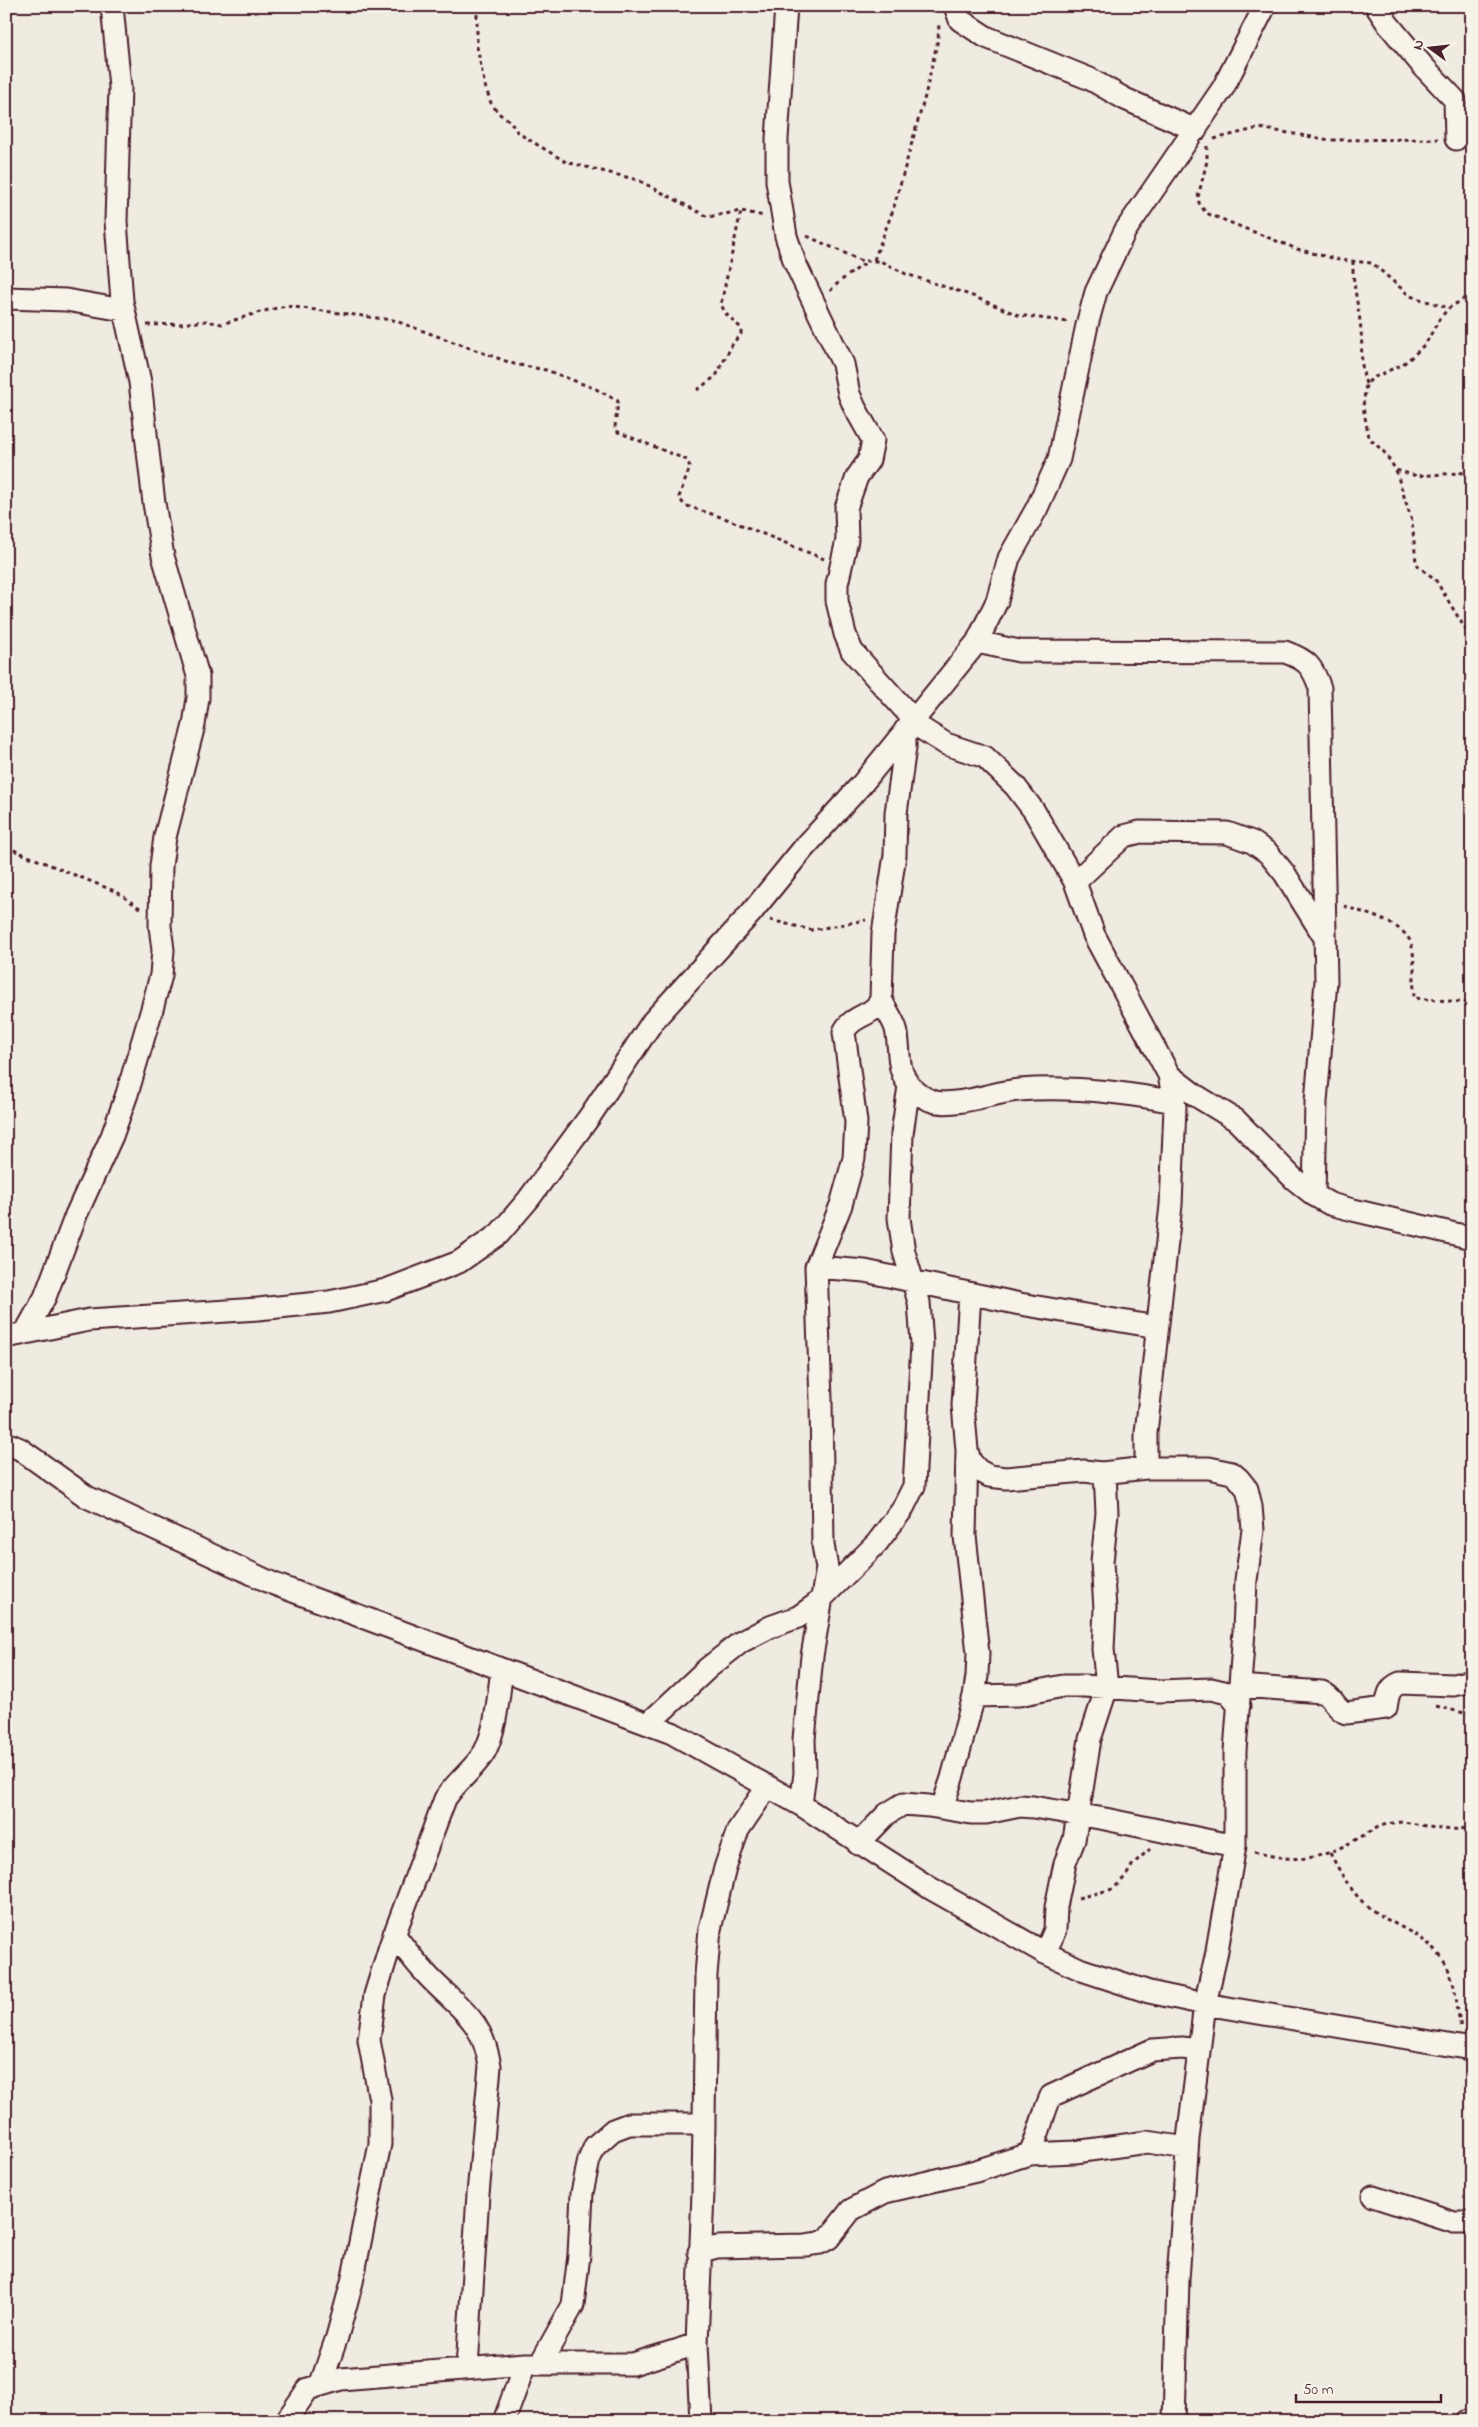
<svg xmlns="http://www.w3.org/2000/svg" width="1478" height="2427" font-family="'Indie Flower',sans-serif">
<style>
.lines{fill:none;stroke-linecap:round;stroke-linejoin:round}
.minor-casing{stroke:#4a1f2b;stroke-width:25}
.path{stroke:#4a1f2b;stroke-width:3;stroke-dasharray:4 4;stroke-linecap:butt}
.minor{stroke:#f7f3e8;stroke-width:21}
</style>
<rect width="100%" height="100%" fill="#f0ebe0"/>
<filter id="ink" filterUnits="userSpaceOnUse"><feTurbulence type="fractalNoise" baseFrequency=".02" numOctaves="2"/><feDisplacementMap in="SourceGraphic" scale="10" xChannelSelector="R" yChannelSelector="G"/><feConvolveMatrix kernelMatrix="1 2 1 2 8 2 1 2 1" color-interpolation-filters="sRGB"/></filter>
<g filter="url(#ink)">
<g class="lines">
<defs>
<path id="minor" d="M786,6L777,139V181L786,236L795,263L843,364L849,394L855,408L873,440L869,460L857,477L846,508L847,540L837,584V601L845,634L852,651L913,719
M955,6L960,20L986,37L1090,79L1125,99L1196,130
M1376,6L1388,24L1422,65L1455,100L1456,139
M6,298L66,300L123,310
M977,642L1019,651L1285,652C1307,660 1312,665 1320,688L1326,981L1316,1102L1314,1195
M911,722L946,744L985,757L1015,786L1034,811L1075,882L1094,935L1169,1075L1175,1107L1171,1205L1146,1433V1468
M1075,882L1124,836L1140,832L1227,833L1252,842L1268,853L1285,874L1325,938
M881,999C885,1009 893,1019 896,1029C901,1050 895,1070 911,1087C918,1094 926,1100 936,1102C961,1106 994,1092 1019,1090C1071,1086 1123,1092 1174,1102
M1169,1075L1195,1095L1236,1120L1294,1179L1314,1195L1330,1204L1353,1210L1472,1238
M816,1267L865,1271L1020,1304L1157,1327
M970,1294L963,1405L967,1450L970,1461L978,1470L989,1476L1006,1478L1084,1471L1102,1473L1146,1468H1209L1232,1473L1239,1479L1247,1489L1251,1506L1253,1530L1246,1580L1244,1631L1235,1751V1846L1216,1956L1205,2004L1188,2139L1178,2279L1174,2421
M25,1333L45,1297L76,1215L112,1136L127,1094L152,1009L161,975L163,950L160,926L161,866L165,837L194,725L198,698V676L163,556L154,503L140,382L122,301L116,221L120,87L112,6
M6,1337L89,1320L258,1309L329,1302L386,1290L459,1262L499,1234L528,1200L590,1116L653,1021L751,913L803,849L862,784L977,642L997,601L1009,558L1037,508L1059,459L1087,325L1096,292L1125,231L1223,88L1265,6
M6,1443L20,1449L87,1497L274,1584L672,1733L801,1805L930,1888L1045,1953L1082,1970L1149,1992L1205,2004L1472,2049
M1240,1686L1322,1692C1333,1696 1335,1709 1346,1713L1386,1708C1388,1696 1388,1688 1400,1683L1453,1685L1472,1681
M974,1696L1019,1695L1063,1686H1084L1159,1691L1211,1689L1228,1693L1239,1706
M648,1724L708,1668L741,1642L770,1627L798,1617L815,1605L877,1543L902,1510L914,1486L922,1344L919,1302L904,1252L899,1218L902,1134L909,1086
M801,1805L805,1773L804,1739L812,1656L827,1568L823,1545L821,1400L816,1267L841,1205L854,1158L856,1122L844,1032C852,1014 874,1017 881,999L883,934L895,855L896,813L905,747V730
M942,1808L952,1778L974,1696L977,1676L978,1653L965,1536L967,1451
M858,1844L887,1814L903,1804L929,1806L971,1813H986L1020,1806L1033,1807L1105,1819L1235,1846
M394,1934C405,1949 416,1963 428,1976C459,2009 482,2017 490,2066L478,2194L467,2368
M1045,1953L1055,1930L1056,1907L1065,1863L1074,1840L1090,1739L1107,1687L1103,1649L1105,1609L1102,1562L1107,1513L1105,1473
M1029,2154L1075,2152L1147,2142L1187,2148
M1373,2196L1454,2222H1472
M699,2252L717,2247L805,2245L820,2243L829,2238L851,2210L885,2192L976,2171L1029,2154C1040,2135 1042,2115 1051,2096L1152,2050L1182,2048L1199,2050
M540,2364L573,2305L579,2255L582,2193L589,2160L595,2146L613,2130L629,2124H704
M321,2383L337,2337L352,2282L380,2144V2100L369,2040L375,1995L390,1946L445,1799C457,1780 475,1769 485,1751C497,1727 498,1696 502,1670
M286,2421L308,2389L341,2379L525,2364H633L697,2344
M504,2421L525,2364
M701,2421L697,2344L703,2192L706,1975L710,1929L725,1868L738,1830L768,1786
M1467,2421L1472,2420"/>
</defs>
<use href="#minor" class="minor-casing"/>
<path class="path" d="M477,6V47L485,86L491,103L498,113L509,120L518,133L566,162L638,180L708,217L741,211L764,216
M1214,139L1259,128L1330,140L1438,139
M1207,146V161L1198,197L1199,203L1206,213L1297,249L1339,260L1372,263L1410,296L1449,308
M807,236L862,261H880L906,274L970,295L1018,315L1069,322
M874,260L893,210L925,96L938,39L939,24
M1353,261C1352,283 1359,307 1361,330C1363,352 1359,361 1366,384
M830,291L839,282L868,261
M1472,294L1449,308L1440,318L1426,343L1414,355L1403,364L1373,378L1366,384L1363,407L1369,438L1384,452L1396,470L1417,476L1472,472
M147,325L180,324L206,321L222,324L260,312L286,306L393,320L514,364L546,370L596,389L618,401L615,427L618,432L687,460L690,467L679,497L684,505L727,519L824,559
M697,390L716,376L733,343L741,334V328L725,313L721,304L741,211
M1396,471L1412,521L1416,562L1419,567L1435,579L1472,640
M6,847L117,892L141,909
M1344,906C1363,913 1403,922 1411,943C1416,957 1413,984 1414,998L1472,1003
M770,920L812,930L866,920
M1436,1706L1472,1715
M1254,1852C1300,1863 1317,1861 1357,1839C1368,1833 1379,1825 1392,1823C1408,1820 1425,1827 1441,1829C1451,1830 1462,1829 1472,1827
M1330,1853C1340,1872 1351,1892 1367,1906C1392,1927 1430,1934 1446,1965C1457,1984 1456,2006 1461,2028
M1078,1898L1113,1889L1126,1876L1133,1864L1150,1849"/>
<use href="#minor" class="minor"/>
</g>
</g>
<rect width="1478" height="2427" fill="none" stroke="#f7f3e8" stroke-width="25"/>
<rect x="12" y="12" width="1453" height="2402" fill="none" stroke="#4a1f2b" stroke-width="2" filter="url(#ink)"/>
<g transform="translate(1430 48) rotate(285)" stroke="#f7f3e8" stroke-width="4" paint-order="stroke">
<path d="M0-4L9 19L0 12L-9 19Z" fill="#4a1f2b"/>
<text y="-8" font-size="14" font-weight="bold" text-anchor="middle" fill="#4a1f2b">N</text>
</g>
<path d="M1296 2394v8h145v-8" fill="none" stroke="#4a1f2b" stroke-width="2.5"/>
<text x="1303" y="2394" font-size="15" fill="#4a1f2b" stroke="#f7f3e8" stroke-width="4" paint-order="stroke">50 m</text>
</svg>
